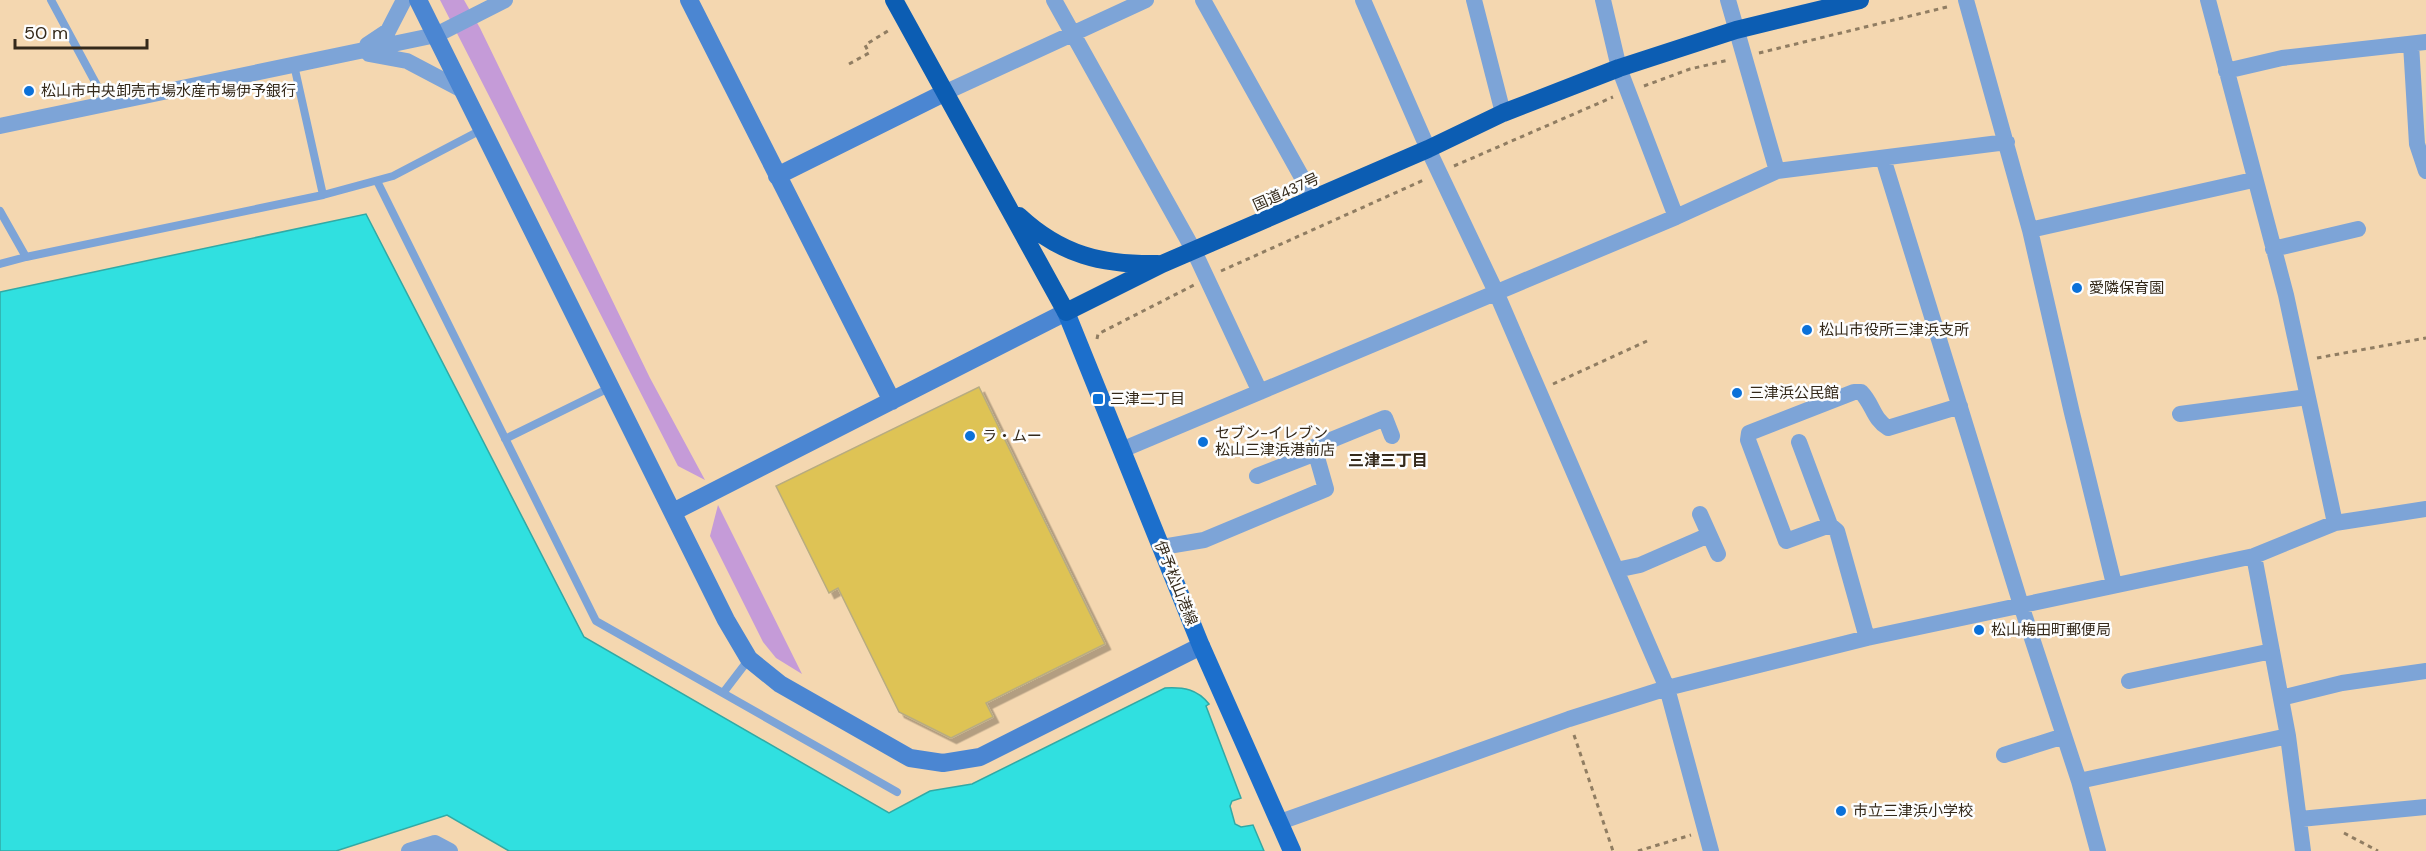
<svg xmlns="http://www.w3.org/2000/svg" width="2426" height="851" font-family="'DM Sans','Noto Sans JP',sans-serif">
<style>
.green{fill:#c59bd8}
.water{fill:#30e0e0;stroke:#31a9a5;stroke-width:1.5}
.building{fill:#dec354;stroke:#b8ac81;stroke-width:1.5;filter:url(#shadow)}
.lines{fill:none;stroke-linecap:round;stroke-linejoin:round}
.path{stroke:#907d62;stroke-width:3;stroke-dasharray:4.5 4.5;stroke-linecap:butt}
.lane{stroke:#7da4d7;stroke-width:8}
.street{stroke:#7da4d7;stroke-width:16}
.secondary{stroke:#4b86d2;stroke-width:18}
.primary{stroke:#1c6fcc;stroke-width:18}
.highway{stroke:#0c5db3;stroke-width:18}
.poi-dot{fill:#0b71d9;stroke:#fdfdfd;stroke-width:2}
.labels{text-anchor:middle;stroke-width:5;stroke-linejoin:round;paint-order:stroke}
.poi-label{font-size:15px;fill:#34291a;stroke:#fdfdfd;text-anchor:start}
.street-label{font-size:15px;fill:#34291a;stroke:#fdfdfd}
.neighbourhood-label{font-size:16px;font-weight:bold;fill:#34291a;stroke:#fdfdfd}
</style>
<defs>
<filter id="shadow"><feDropShadow dx="5.5" dy="5.5" stdDeviation="0" flood-color="#0004"/></filter>
</defs>
<rect width="100%" height="100%" fill="#f4d7b0"/>
<path class="green" d="M440,0H464L480,28L650,378L705,480L678,466Z
M718,505L802,674L776,658L763,642L710,536Z"/>
<path class="water" d="M366,214L584,637L889,813L930,791L972,784L1165,688C1184,687 1197,689 1209,704L1206,706L1241,798L1232,801L1230,806L1235,824L1241,827L1253,825L1264,851H509L447,815L336,851H0V292Z"/>
<path class="building" d="M979,387L1105,644L986,703L993,717L951,738L899,712L838,588L829,593L776,486Z"/>
<g class="lines">
<path class="path" d="M1759,53L1951,6
M849,64L869,53L865,45L891,29
M1644,86L1690,69L1729,60
M1454,166L1613,97
M1221,271L1426,179
M1097,339L1098,334L1194,285
M2317,358L2426,338
M1553,384L1647,341
M1574,735L1613,851
M2344,833L2378,851
M1638,851L1691,835"/>
<path class="lane" d="M51,0L107,104
M377,181L596,621L897,792
M323,195L393,176L483,129
M0,211L26,257L323,195L294,65
M0,264L26,257
M505,439L611,387
M723,693L749,659"/>
<path class="street" d="M1054,0L1194,251L1260,392
M1203,0L1314,199
M1363,0L1428,149L1496,292L1667,688L1711,851
M1474,0L1503,113
M1603,0L1619,68L1676,217
M1728,0L1777,171
M1966,0L2030,230L2072,413L2114,584
M2208,0L2286,295L2335,523
M2411,44L2417,144L2426,171
M367,45L388,31L404,0
M369,54L407,61L464,91
M2226,71L2282,58L2426,42
M944,93L1146,0
M0,126L436,35L505,0
M1883,158L2021,605L2079,781L2098,851
M2030,230L2253,180
M2273,249L2358,229
M2180,414L2308,397
M1799,442L1830,525L1837,531L1867,638
M1124,449L1676,217L1777,171L2007,142
M1257,476L1316,453
M1700,514L1718,554
M1830,525L1786,541L1748,440L1749,433L1854,392H1861C1873,404 1873,419 1888,428L1960,406
M1162,547L1204,540L1326,489L1314,447L1385,418L1392,436
M2254,556L2288,736L2303,851
M1616,570L1640,565L1709,535
M2129,681L2272,651
M2281,698L2342,683L2426,671
M2004,755L2064,736
M2079,781L2288,736
M2300,819L2426,807
M1280,822L1569,719L1667,688L1867,638L2254,556L2335,523L2426,509
M409,851L435,843L450,851"/>
<path class="secondary" d="M418,0L726,620L749,659L780,684L910,758L943,763L980,757L1201,646
M689,0L892,401
M777,176L944,93
M673,512L1066,312"/>
<path class="primary" d="M1066,312L1201,646L1292,851"/>
<path class="highway" d="M894,0L1066,312L1162,264L1428,149L1503,113L1619,68L1736,30L1860,0
M1019,216C1061,255 1102,265 1158,264"/>
</g>
<g class="poi-dot">
<circle cx="29" cy="91" r="6"/>
<circle cx="2077" cy="288" r="6"/>
<circle cx="1807" cy="330" r="6"/>
<circle cx="1737" cy="393" r="6"/>
<rect x="1092" y="393" width="12" height="12" rx="3"/>
<circle cx="970" cy="436" r="6"/>
<circle cx="1203" cy="442" r="6"/>
<circle cx="1979" cy="630" r="6"/>
<circle cx="1841" cy="811" r="6"/>
</g>
<g class="labels">
<g class="poi-label">
<text x="41" y="96">松山市中央卸売市場水産市場伊予銀行</text>
<text x="2089" y="293">愛隣保育園</text>
<text x="1819" y="335">松山市役所三津浜支所</text>
<text x="1749" y="398">三津浜公民館</text>
<text x="1110" y="404">三津二丁目</text>
<text x="1215" y="438">セブン-イレブン<tspan x="1215" dy="17">松山三津浜港前店</tspan></text>
<text x="982" y="441">ラ・ムー</text>
<text x="1991" y="635">松山梅田町郵便局</text>
<text x="1853" y="816">市立三津浜小学校</text>
</g>
<g class="street-label">
<text transform="translate(1286 192) rotate(-24)" y="5">国道437号</text>
<text transform="translate(1176 583) rotate(68)" y="5">伊予松山港線</text>
</g>
<g class="neighbourhood-label">
<text x="1388" y="466">三津三丁目</text>
</g>
</g>
<path d="M15 39v9h132v-9" fill="none" stroke="#34291a" stroke-width="3"/>
<text x="24" y="39" font-size="18" fill="#34291a" stroke="#fdfdfd" stroke-width="4.5" paint-order="stroke">50 m</text>
</svg>
